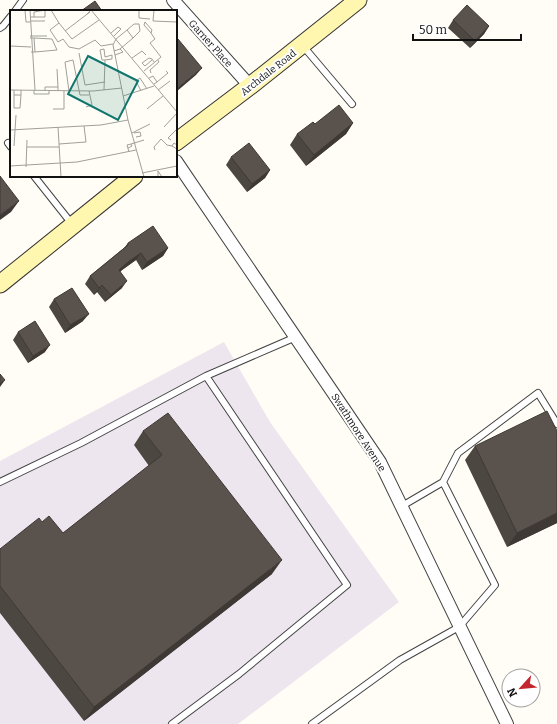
<svg xmlns="http://www.w3.org/2000/svg" width="557" height="724" font-family="Bitter,serif">
<style>
.industrial{fill:#eee6ef}
.lines{fill:none;stroke-linecap:round;stroke-linejoin:round}
.lane-casing{stroke:#444;stroke-width:8}
.street-casing{stroke:#444;stroke-width:14}
.secondary-casing{stroke:#333;stroke-width:19}
.lane{stroke:#fff;stroke-width:6}
.street{stroke:#fff;stroke-width:12}
.secondary{stroke:#fff6b0;stroke-width:17}
.wall{fill:#4d4742}
.shaded-wall{fill:#3f3936}
.building{fill:#5a524d;stroke:#3f3936}
.labels{text-anchor:middle;stroke-width:4;stroke-linejoin:round;paint-order:stroke}
.street-label{font-size:10px;fill:#111;stroke:#fff}
.inset-road{fill:none;stroke:#a09f9a;stroke-width:1}
.view{fill:#0f766e;fill-opacity:0.15;stroke:#0f766e;stroke-width:2}
.inset-edge{fill:none;stroke:#111;stroke-width:2}
</style>
<rect width="100%" height="100%" fill="#fffdf5"/>
<path class="industrial" d="M224,342L270,422L399,602L238,724H0V461Z"/>
<g class="lines">
<defs>
<path id="lane" d="M15,11L23,0
M0,28L3,26L11,16
M303,46L352,104
M8,143L11,147
M34,176L72,224
M0,482L81,443L206,376L296,337
M402,506L443,482L458,453L538,393L557,424
M172,724L239,674L347,585L206,376
M312,724L400,660L459,627L495,585L443,482"/>
<path id="street" d="M173,0L250,86
M176,161L380,462L507,724"/>
<path id="secondary" d="M176,142L250,86L358,0
M0,284L134,176"/>
</defs>
<use href="#lane" class="lane-casing"/>
<use href="#street" class="street-casing"/>
<use href="#secondary" class="secondary-casing"/>
<use href="#lane" class="lane"/>
<use href="#street" class="street"/>
<use href="#secondary" class="secondary"/>
</g>
<path class="wall" d="M453,20L489,26L484,34L470,48L448,28Z
M353,123L346,134L306,166L290,145L297,134Z
M231,157L270,170L265,178L247,192L226,165Z
M128,243L168,248L163,256L142,270L136,260L122,270L120,272L122,288L105,302L97,292L94,295L85,284L90,276L124,248Z
M54,299L83,321L65,333L49,307Z
M18,332L45,352L28,363L13,340Z
M143,431L272,574L84,721L0,613V549L42,522L63,533L149,466L134,445Z
M557,431V523L507,547L465,460L475,446Z"/>
<path class="shaded-wall" d="M489,26L484,34L470,48L475,41Z
M202,68L196,75L176,92V89Z
M353,123L346,134L306,166L314,155Z
M270,170L265,178L247,192L252,184Z
M19,201L11,212L0,220V215Z
M168,248L163,256L142,270L147,262Z
M141,253L136,260L122,270L114,278L119,270L128,262Z
M127,281L122,288L105,302L111,295Z
M102,285L97,292L94,295L99,288Z
M89,314L83,321L65,333L70,325Z
M50,345L45,352L28,363L33,356Z
M5,380L0,387V383Z
M557,513V523L507,547L517,533Z
M282,560L272,574L84,721L94,707Z"/>
<path class="building" d="M95,1L102,11H81Z
M467,5L489,26L475,41L453,20Z
M178,39L202,68L176,89V40Z
M339,105L353,123L314,155L297,134L313,122L315,124Z
M249,143L270,170L252,184L231,157Z
M0,176L19,201L0,215Z
M153,226L168,248L147,262L141,253L128,262L119,270L127,281L111,295L102,285L99,288L90,276L128,245V243Z
M72,288L89,314L70,325L54,299Z
M35,321L50,345L33,356L18,332Z
M0,374L5,380L0,383Z
M547,411L557,431V513L517,533L475,446Z
M168,413L282,560L94,707L0,586V549L39,518L42,522L49,516L63,533L162,455L143,431Z"/>
<g class="labels">
<g class="street-label">
<text transform="translate(211 43) rotate(48)" y="4">Garner Place</text>
<text transform="translate(268 72) rotate(-38)" y="4">Archdale Road</text>
<text transform="translate(359 432) rotate(57)" y="4">Swathmore Avenue</text>
</g>
</g>
<g transform="translate(10 10)">
<rect width="167" height="167" fill="#fffdf5"/>
<path class="inset-road" d="M15,0L16,12H20M20,0L25,80M41,0L49,13M81,0L167,102M129,0V8L140,9M144,0L143,11L167,12M80,2L76,5L81,0M20,7H24V2L35,0M24,7H35V1M89,10L62,29L49,13L40,20L48,32L53,29L59,37L69,39L85,30L91,36L103,34M20,11H35M117,20L124,14H129L130,21L123,28M55,21L76,5M101,23L108,17L111,19L104,26M20,26H37M20,28H24L25,42H21M24,28L42,29L47,40L25,42M106,29L117,20L123,28L110,39M106,29L103,35L118,110L134,167M0,36L21,37M104,41L110,39L113,42L105,45M69,43L75,75L95,72M122,48L132,41L136,45M142,50L135,56L132,53L139,48L142,49L144,52M47,59L48,77M134,61L151,47L140,33L145,29L141,23L134,15L135,12L142,20L141,23M141,63L140,60L149,52L148,50M139,68L143,66L147,72L144,74M147,72L158,63L156,61M0,80L83,81L112,78M4,80V85H11V80M24,80V84H39V80M35,80V77H48V81M94,80L95,50L102,49V45L95,47L94,39L90,40L92,50H95M148,80L160,71M59,81L55,52L63,50L70,85H79M131,81L126,71L130,68L137,79M4,85V98H10L11,85M113,86L144,76M76,97L82,95L79,81M43,99H54V81M137,99L153,86M48,117L51,167M154,117L167,103M0,120L91,115L118,110M122,123L140,114M124,123L130,122L131,126L126,127M161,130L158,128L167,119M49,134L76,132L74,116M121,134L134,130M167,135L164,133L162,136L167,139M4,136L6,105M17,137H49M118,138L122,136L121,134L117,135L119,142M145,140L144,137L151,129L157,135L162,136M0,156L67,152L126,140M16,157L17,130M132,163L167,156M148,167V161L152,167"/>
<path class="view" d="M78,46L128,71L108,110L58,84Z"/>
<rect width="167" height="167" class="inset-edge"/>
</g>
<g transform="translate(521 688) rotate(243)"><circle r="19" fill="#ffffff" stroke="#a0a0a0"/>
<path d="M0-3L7 15L0 10L-7 15Z" fill="#c4262e"/>
<text y="-6" font-size="11" font-weight="bold" text-anchor="middle" fill="#111111">N</text>
</g>
<path d="M413 34v6h108v-6" fill="none" stroke="#111111" stroke-width="2"/>
<text x="419" y="34" font-size="12" fill="#111111" stroke="#ffffff" stroke-width="3" paint-order="stroke">50 m</text>
</svg>
